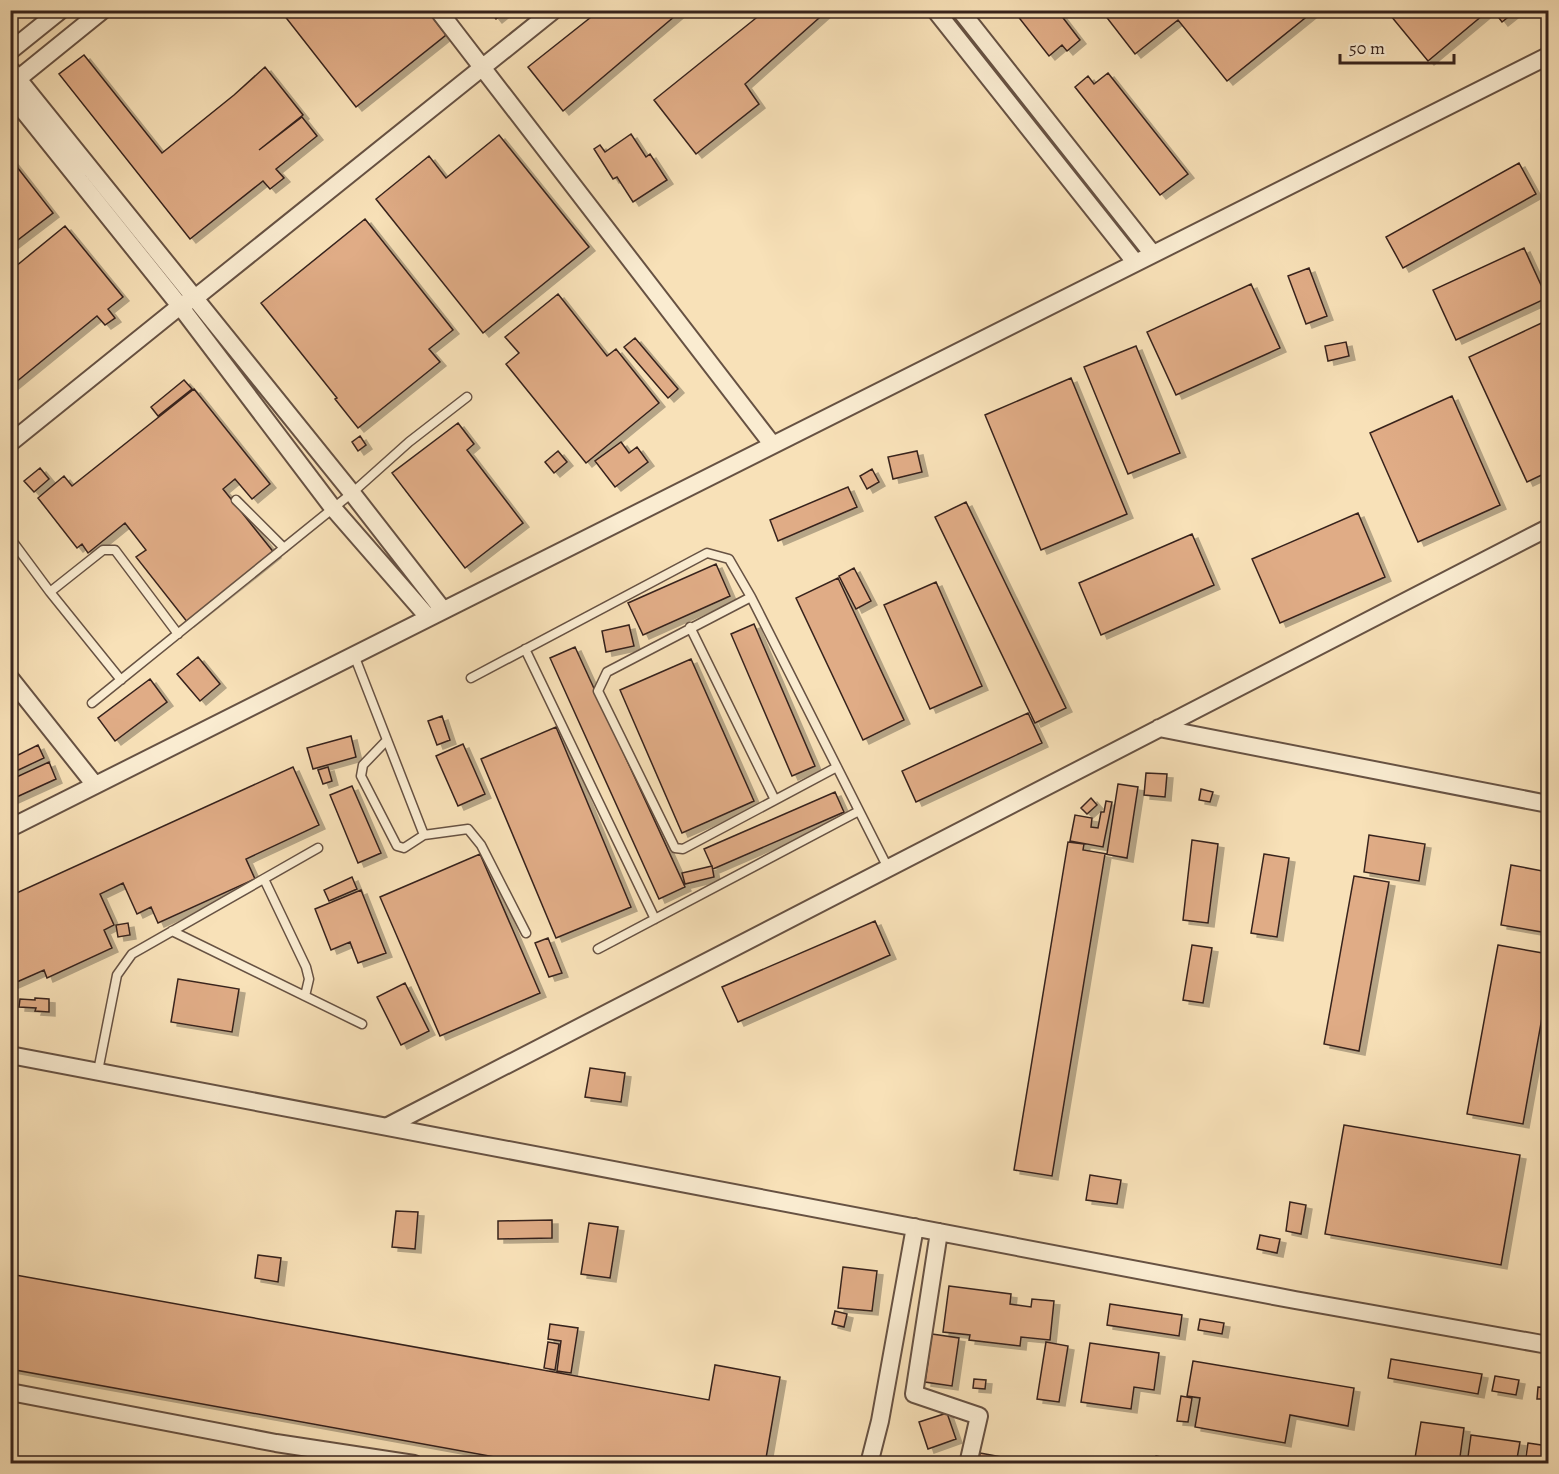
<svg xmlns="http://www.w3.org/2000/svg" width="1559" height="1474" font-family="Alegreya,serif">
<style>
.building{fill:#e0ac86;stroke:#37231c;stroke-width:1.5;filter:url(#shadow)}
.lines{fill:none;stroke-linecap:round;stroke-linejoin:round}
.service-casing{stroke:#675243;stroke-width:11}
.minor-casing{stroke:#675243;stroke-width:20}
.service{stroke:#faecd1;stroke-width:8}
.minor{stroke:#faecd1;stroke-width:16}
</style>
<defs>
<filter id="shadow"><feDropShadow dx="6" dy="4" stdDeviation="0" flood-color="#0004"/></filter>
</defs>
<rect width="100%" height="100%" fill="#f8e1b8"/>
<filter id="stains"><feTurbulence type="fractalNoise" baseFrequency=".00333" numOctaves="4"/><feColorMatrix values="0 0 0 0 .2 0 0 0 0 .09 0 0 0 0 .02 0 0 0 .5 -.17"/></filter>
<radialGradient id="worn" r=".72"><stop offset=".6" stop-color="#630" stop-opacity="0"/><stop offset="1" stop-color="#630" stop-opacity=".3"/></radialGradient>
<path class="building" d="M280,10H427L446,35L356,107Z
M489,10H507L496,19Z
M600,10H682L563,111L528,67Z
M766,10H828L745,84L759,104L696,154L654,100Z
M1013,10H1057L1080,40L1067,51L1062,45L1049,56Z
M1101,10H1315L1227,81L1178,20L1135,54Z
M1386,10H1489L1428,61Z
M1493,10H1517L1502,22Z
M84,55L162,153L234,95L265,67L303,115L259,150L302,117L317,136L276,169L284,178L270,189L263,181L190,239L59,74Z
M1108,73L1188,174L1160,195L1075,87L1088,76L1094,84Z
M631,134L646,157L650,154L667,180L633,202L617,177L613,179L594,149L600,145L605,152Z
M499,135L589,247L483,333L376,199L429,156L446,178Z
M10,158L53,213L10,246Z
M1519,163L1536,194L1403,268L1386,237Z
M365,219L453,330L429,349L440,362L358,428L335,399L337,398L261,303Z
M65,226L123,297L108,309L115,318L105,325L97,316L10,387V271Z
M1524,248L1547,298L1456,340L1433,290Z
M1309,268L1327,316L1306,324L1288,276Z
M1251,284L1280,348L1176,395L1147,332Z
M558,294L607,356L616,349L659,403L586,463L506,364L519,353L505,337Z
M1548,320V472L1527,482L1469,357Z
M635,338L678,389L668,398L624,347Z
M1346,342L1349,356L1328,361L1325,346Z
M1136,346L1180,453L1128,474L1084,367Z
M1071,378L1127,514L1041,550L985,415Z
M184,380L192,389L158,416L151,407Z
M194,389L270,484L252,499L235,479L223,489L275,554L188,623L136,557L146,550L125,523L88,553L82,544L77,548L38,498L64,476L72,486Z
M1452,396L1500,505L1418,542L1370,433Z
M458,423L474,444L467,450L523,523L465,568L392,473Z
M360,436L366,445L358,451L352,442Z
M621,442L629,453L637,447L648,462L615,487L595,461Z
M558,451L567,462L554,473L545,462Z
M917,451L922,472L893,479L888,457Z
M40,468L49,479L34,492L24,481Z
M872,469L879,482L867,489L860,476Z
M848,487L857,507L778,541L770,520Z
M966,502L1066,708L1035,723L935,517Z
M1358,513L1385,577L1280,623L1252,559Z
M1192,534L1214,585L1101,635L1079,583Z
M716,564L730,596L643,635L628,603Z
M854,568L871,601L856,609L839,576Z
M838,578L904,720L863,740L796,598Z
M936,582L982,686L930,709L884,605Z
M754,624L815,766L792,776L731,634Z
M629,625L634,646L606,652L602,631Z
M575,647L685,887L659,899L550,658Z
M198,657L220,684L200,701L177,674Z
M691,659L754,801L682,833L620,690Z
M150,679L167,702L115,741L98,718Z
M1028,713L1042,743L916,802L902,771Z
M442,716L450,740L437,745L428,721Z
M556,727L631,907L556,938L481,759Z
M351,736L356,757L313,769L307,748Z
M463,744L485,794L458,806L436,756Z
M38,745L44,758L10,774V759Z
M49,762L56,779L10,800V780Z
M293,767L319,825L246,859L255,879L158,923L151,907L137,914L123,883L100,894L114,925L104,930L112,948L47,978L44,970L10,985V896Z
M328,767L332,781L323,784L318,770Z
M1146,773L1167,774L1165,797L1144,795Z
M1118,784L1138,787L1127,858L1105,854L1052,1176L1014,1170L1068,842L1084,844L1083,850L1107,854Z
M352,786L381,853L358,863L330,795Z
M1201,789L1213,792L1210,802L1199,800Z
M835,792L844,812L713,869L704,849Z
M1091,798L1097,805L1087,814L1081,808Z
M1106,801L1112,802L1103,847L1070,841L1075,815L1092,818L1091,827L1098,828L1101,812H1104Z
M1369,835L1425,844L1419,881L1364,872Z
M1192,840L1218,844L1208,923L1183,920Z
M480,854L540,993L440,1036L380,897Z
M1264,854L1289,858L1277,937L1251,933Z
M1511,865L1548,872V933L1501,925Z
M712,866L714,877L685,884L682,873Z
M1354,876L1389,882L1359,1051L1324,1044Z
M352,877L357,889L329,901L324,890Z
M361,890L386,953L358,963L350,942L331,950L315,909Z
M875,921L890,955L738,1022L722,987Z
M128,923L130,935L118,937L116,925Z
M548,938L562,973L549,977L535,943Z
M1192,945L1212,948L1203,1003L1183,1000Z
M1498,945L1548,954V984L1523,1124L1467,1114Z
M178,979L239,989L232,1032L171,1022Z
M405,983L429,1031L401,1045L377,997Z
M35,998L49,999V1012L35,1011L36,1008L19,1007L20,999L35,1000Z
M590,1068L625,1073L621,1102L585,1097Z
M1344,1125L1520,1155L1501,1265L1325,1234Z
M1090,1175L1121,1180L1117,1204L1086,1200Z
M1290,1202L1306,1205L1301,1234L1286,1231Z
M396,1211L418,1212L415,1249L392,1247Z
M552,1220V1238L498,1239V1221Z
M589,1223L618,1227L610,1278L581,1274Z
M1260,1235L1280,1239L1277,1253L1257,1249Z
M258,1255L281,1258L278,1282L255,1278Z
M843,1267L877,1271L872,1311L838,1308Z
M10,1274L709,1400L715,1365L780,1377L765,1464H533L10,1369Z
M949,1286L1011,1294L1010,1304L1031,1307L1032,1299L1054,1301L1050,1340L1021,1337L1020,1346L969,1340L970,1335L943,1332Z
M1110,1304L1182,1315L1179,1336L1107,1325Z
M835,1311L847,1314L844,1327L832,1324Z
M1200,1319L1224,1323L1222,1334L1198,1330Z
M550,1324L578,1328L571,1373L557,1371L561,1341L548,1339Z
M932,1334L959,1338L952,1386L925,1382Z
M548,1342L559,1344L555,1370L544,1368Z
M1046,1342L1068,1346L1059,1402L1037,1399Z
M1090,1343L1159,1353L1154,1390L1134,1387L1131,1409L1081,1402Z
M1391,1359L1482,1374L1478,1394L1388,1378Z
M1193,1361L1354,1388L1348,1426L1290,1415L1285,1443L1195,1427L1200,1398L1187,1396Z
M1495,1376L1519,1380L1516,1395L1492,1391Z
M974,1379L986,1380L985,1389L973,1388Z
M1538,1387L1548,1388V1399H1537Z
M1181,1396L1192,1398L1188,1422L1177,1421Z
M947,1413L956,1439L928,1449L919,1422Z
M1421,1422L1464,1428L1459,1464H1414Z
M1471,1435L1520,1442L1516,1464H1467Z
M1528,1443L1548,1446V1464H1525Z
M980,1453L1039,1464H979Z
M1156,1456L1197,1464H1154Z"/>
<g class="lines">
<defs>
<path id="service" d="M236,500L284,548
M10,538L50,592L121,680
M50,592L103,550H115L178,634
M690,627L775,800
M525,649L655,919
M354,655L424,835L468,829L481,845L526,933
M471,678L707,553L729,559L751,597
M92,703L352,493L409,442L467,397
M387,740L363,765L361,776L397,846L404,848L424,835
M837,767L683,849L675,848L598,691L607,672L751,597L888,868
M264,879L306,967L309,979L305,996
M172,931L362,1024
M598,949L859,811
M98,1071L117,975L132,954L318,848"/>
<path id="minor" d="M438,10L772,444
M935,10L1135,262
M960,10L1152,253
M10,51L61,10
M10,69L352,493L443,610
M11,82L19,78L103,10
M10,94L180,306L333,508L428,617
M10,443L180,306L195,298L554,10
M10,678L95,785
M1159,728L1548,804
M10,828L1548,56
M10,1055L1295,1300L1548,1345
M388,1126L1548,528
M939,1232L914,1394L979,1416L968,1464
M10,1392L276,1443L414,1464
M869,1464L880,1421L915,1227"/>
</defs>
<use href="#service" class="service-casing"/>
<use href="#minor" class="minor-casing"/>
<use href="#service" class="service"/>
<use href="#minor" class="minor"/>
</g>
<rect width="1559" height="1474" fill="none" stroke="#f8e1b8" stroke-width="36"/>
<rect x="12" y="12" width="1535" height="1450" fill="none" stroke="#37231c" stroke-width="3"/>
<rect x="18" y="18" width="1523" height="1438" fill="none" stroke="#37231c" stroke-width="1.5"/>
<path d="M1340 54v9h114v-9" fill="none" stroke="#37231c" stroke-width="3"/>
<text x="1349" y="54" font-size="18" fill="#37231c" stroke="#faecd1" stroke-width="4.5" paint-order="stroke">50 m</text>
<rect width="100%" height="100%" filter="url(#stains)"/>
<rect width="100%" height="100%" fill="url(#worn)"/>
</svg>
